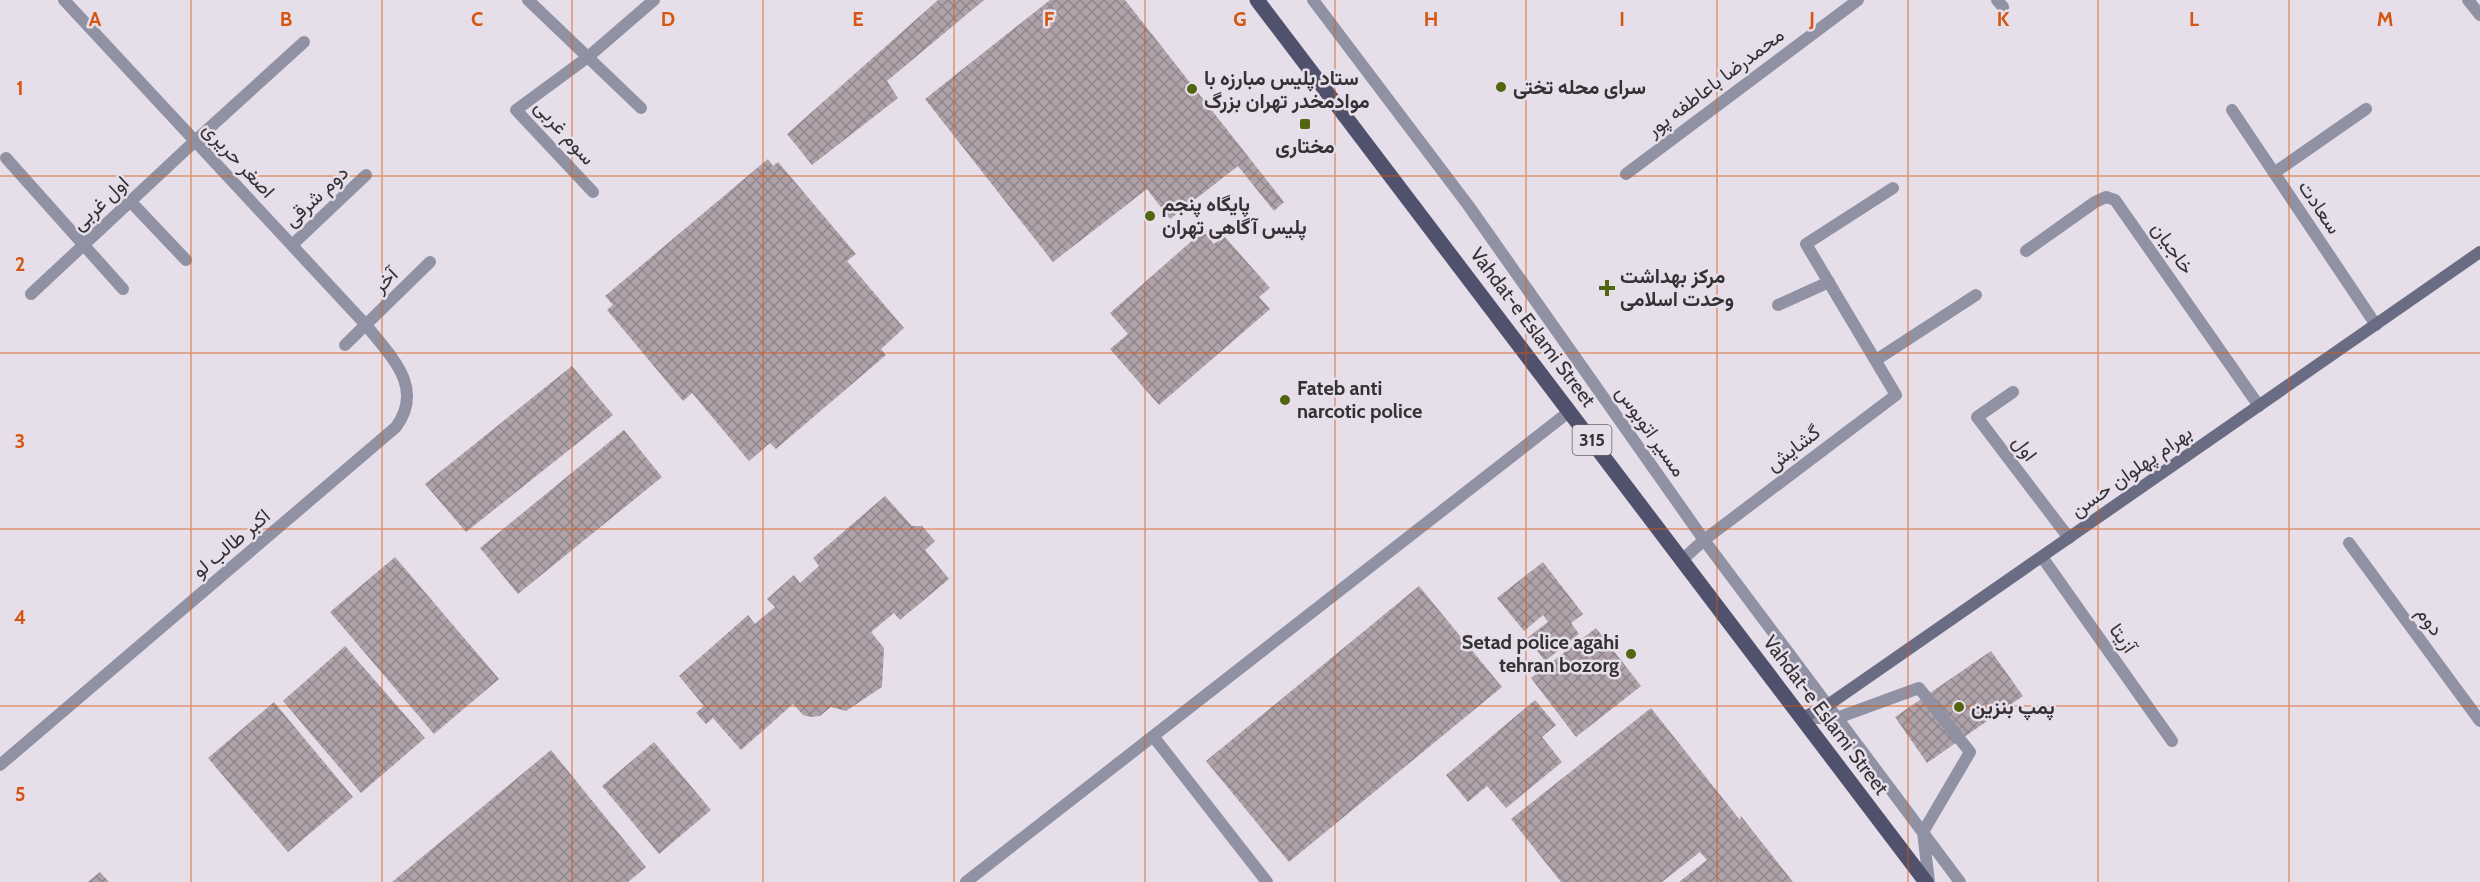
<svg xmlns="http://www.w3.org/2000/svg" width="2480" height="882" font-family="Cabin,Vazirmatn,sans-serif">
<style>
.building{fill:url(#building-cross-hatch)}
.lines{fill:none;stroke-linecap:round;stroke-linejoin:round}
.lane{stroke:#9092a3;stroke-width:12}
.street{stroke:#9092a3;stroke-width:12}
.secondary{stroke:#6a6c83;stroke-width:12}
.primary{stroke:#4f516d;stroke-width:15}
.grid{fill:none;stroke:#d65510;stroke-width:1.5;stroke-opacity:0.55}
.poi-dot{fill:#52650f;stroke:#e6dfea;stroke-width:2}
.labels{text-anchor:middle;stroke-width:5;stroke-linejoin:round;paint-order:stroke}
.shield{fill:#e6dfea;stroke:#69656b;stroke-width:1.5}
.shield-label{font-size:18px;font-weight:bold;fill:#343135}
.poi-label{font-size:20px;font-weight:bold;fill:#343135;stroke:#e6dfea;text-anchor:start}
.street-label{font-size:20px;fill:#343135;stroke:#e6dfea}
.grid-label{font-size:20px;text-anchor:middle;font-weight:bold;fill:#d65510;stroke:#e6dfea;stroke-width:5;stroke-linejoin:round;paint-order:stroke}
</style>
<defs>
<pattern id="building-cross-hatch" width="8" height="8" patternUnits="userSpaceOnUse" patternTransform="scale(1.5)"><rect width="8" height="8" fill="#afa2a8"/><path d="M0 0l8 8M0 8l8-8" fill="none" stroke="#8f858a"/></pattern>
</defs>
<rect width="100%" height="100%" fill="#e6dfea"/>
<path class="building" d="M938,0H984L887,81L898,98L812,165L787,134Z
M1050,0H1125L1284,202L1274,211L1238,166L1170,219L1147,189L1053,262L925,99Z
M768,159L773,166L778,162L856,254L847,261L904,328L881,349L886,355L776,449L770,443L749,461L692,393L683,401L607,310L613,305L605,296Z
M1203,231L1214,244L1224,236L1270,288L1259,297L1270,309L1159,405L1110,349L1128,334L1110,313Z
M572,366L613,415L466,532L425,484Z
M624,430L662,477L518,594L480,548Z
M885,496L912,526H922L935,541L925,550L949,579L900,620L894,613L871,632L884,648L882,687L846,711L831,707L820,716L811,717L803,715L793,704L741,750L713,718L706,724L696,713L704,706L679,676L748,615L755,624L775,607L767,599L794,575L800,583L819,566L813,558Z
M395,557L499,679L434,734L330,612Z
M1543,562L1583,614L1571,623L1579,634L1545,661L1527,638L1548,622L1543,615L1524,631L1497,598Z
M1419,586L1502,687L1289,862L1206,761Z
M1596,628L1641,686L1576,737L1531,678Z
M345,646L425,738L361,793L283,701Z
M1991,651L2023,696L1927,763L1895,717Z
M1535,700L1556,725L1542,737L1562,762L1506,808L1487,786L1468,802L1446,775Z
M274,702L353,797L288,852L208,758Z
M1651,708L1740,820L1741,816L1793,882H1679L1707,860L1700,852L1662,882H1561L1511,819Z
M654,742L711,810L659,854L602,786Z
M551,750L646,867L628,882H392Z
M100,872L109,882H88Z"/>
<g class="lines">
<path class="lane" d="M1313,0L1468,205L1704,540L1960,882
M1997,0L2003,7
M195,141L304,42
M593,192L516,110L588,57L654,0
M292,245L366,175
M1778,305L1829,282
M345,345L430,262
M1876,360L1976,295
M2013,392L1977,417L2069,538
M2042,557L2172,741
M1802,718H1837L1919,688L1970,752L1923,832L1929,882
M1153,736L1267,882
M966,882L1570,411"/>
<path class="street" d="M528,0L641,108
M2468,0L2480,15
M2232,110L2376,325
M6,158L123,289
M2274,173L2366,109
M1626,174L1858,0
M130,201L186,260
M2026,251L2095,202L2106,197L2115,200L2259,406
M31,294L195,141
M2349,543L2480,721
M1682,560L1704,540L1896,395L1806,244L1893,188
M0,765L396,427C425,387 391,357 366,325L64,0"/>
<path class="secondary" d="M1802,718L1828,705L2480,252"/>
<path class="primary" d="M1257,0L1926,882"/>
</g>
<path class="grid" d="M191,0V882M382,0V882M572,0V882M763,0V882M954,0V882M1145,0V882M1335,0V882M1526,0V882M1717,0V882M1908,0V882M2098,0V882M2289,0V882M0,176H2480M0,353H2480M0,529H2480M0,706H2480"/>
<g class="poi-dot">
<circle cx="1501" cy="87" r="6"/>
<circle cx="1192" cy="89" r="6"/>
<rect x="1299" y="118" width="12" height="12" rx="3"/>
<circle cx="1150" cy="216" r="6"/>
<path d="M1604 279h6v6h6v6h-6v6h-6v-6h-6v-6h6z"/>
<circle cx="1285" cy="400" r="6"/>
<circle cx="1631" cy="654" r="6"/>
<circle cx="1959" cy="707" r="6"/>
</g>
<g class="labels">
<rect class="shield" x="1572.5" y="425" width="39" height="30" rx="4.5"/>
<g class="shield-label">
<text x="1592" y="446">315</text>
</g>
<g class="poi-label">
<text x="1204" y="85">ستاد پلیس مبارزه با<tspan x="1204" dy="23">موادمخدر تهران بزرگ</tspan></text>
<text x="1513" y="94">سرای محله تختی</text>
<text x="1305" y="153" text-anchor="middle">مختاری</text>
<text x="1162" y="211">پایگاه پنجم<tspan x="1162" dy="23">پلیس آگاهی تهران</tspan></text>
<text x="1620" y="283">مرکز بهداشت<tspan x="1620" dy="23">وحدت اسلامی</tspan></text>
<text x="1297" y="395">Fateb anti<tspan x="1297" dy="23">narcotic police</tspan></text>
<text x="1619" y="649" text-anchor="end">Setad police agahi<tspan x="1619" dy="23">tehran bozorg</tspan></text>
<text x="1971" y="714">پمپ بنزین</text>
</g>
<g class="street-label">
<text transform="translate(1715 82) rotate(-37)" y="7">محمدرضا باعاطفه پور</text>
<text transform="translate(565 132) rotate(48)" y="7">سوم غربی</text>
<text transform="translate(239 160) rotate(47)" y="7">اصغر حریری</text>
<text transform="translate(316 196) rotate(-43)" y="7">دوم شرقی</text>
<text transform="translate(100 203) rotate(-43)" y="7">اول غربی</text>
<text transform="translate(2320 207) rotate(56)" y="7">سعادت</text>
<text transform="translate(2173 248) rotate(55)" y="7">خاجیان</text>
<text transform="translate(385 280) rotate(-44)" y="7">آخر</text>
<text transform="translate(1533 327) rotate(53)" y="7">Vahdat-e Eslami Street</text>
<text transform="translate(1651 431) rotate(55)" y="7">مسیر اتوبوس</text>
<text transform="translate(1793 448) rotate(-37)" y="7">گشایش</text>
<text transform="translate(2025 448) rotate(53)" y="7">اول</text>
<text transform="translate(2131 471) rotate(-35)" y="7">بهرام پهلوان حسن</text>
<text transform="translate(231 543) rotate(-40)" y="7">اکبر طالب لو</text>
<text transform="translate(2430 621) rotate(54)" y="7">دوم</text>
<text transform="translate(2123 638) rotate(55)" y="7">آزیتا</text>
<text transform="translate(1826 715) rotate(53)" y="7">Vahdat-e Eslami Street</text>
</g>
</g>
<g class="grid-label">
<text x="95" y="26">A</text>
<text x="286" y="26">B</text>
<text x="477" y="26">C</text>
<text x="668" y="26">D</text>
<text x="858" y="26">E</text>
<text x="1049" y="26">F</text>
<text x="1240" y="26">G</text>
<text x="1431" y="26">H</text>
<text x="1622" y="26">I</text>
<text x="1812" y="26">J</text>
<text x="2003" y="26">K</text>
<text x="2194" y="26">L</text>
<text x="2385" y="26">M</text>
<text x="20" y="95">1</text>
<text x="20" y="271">2</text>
<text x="20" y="448">3</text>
<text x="20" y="624">4</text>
<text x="20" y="801">5</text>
</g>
</svg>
